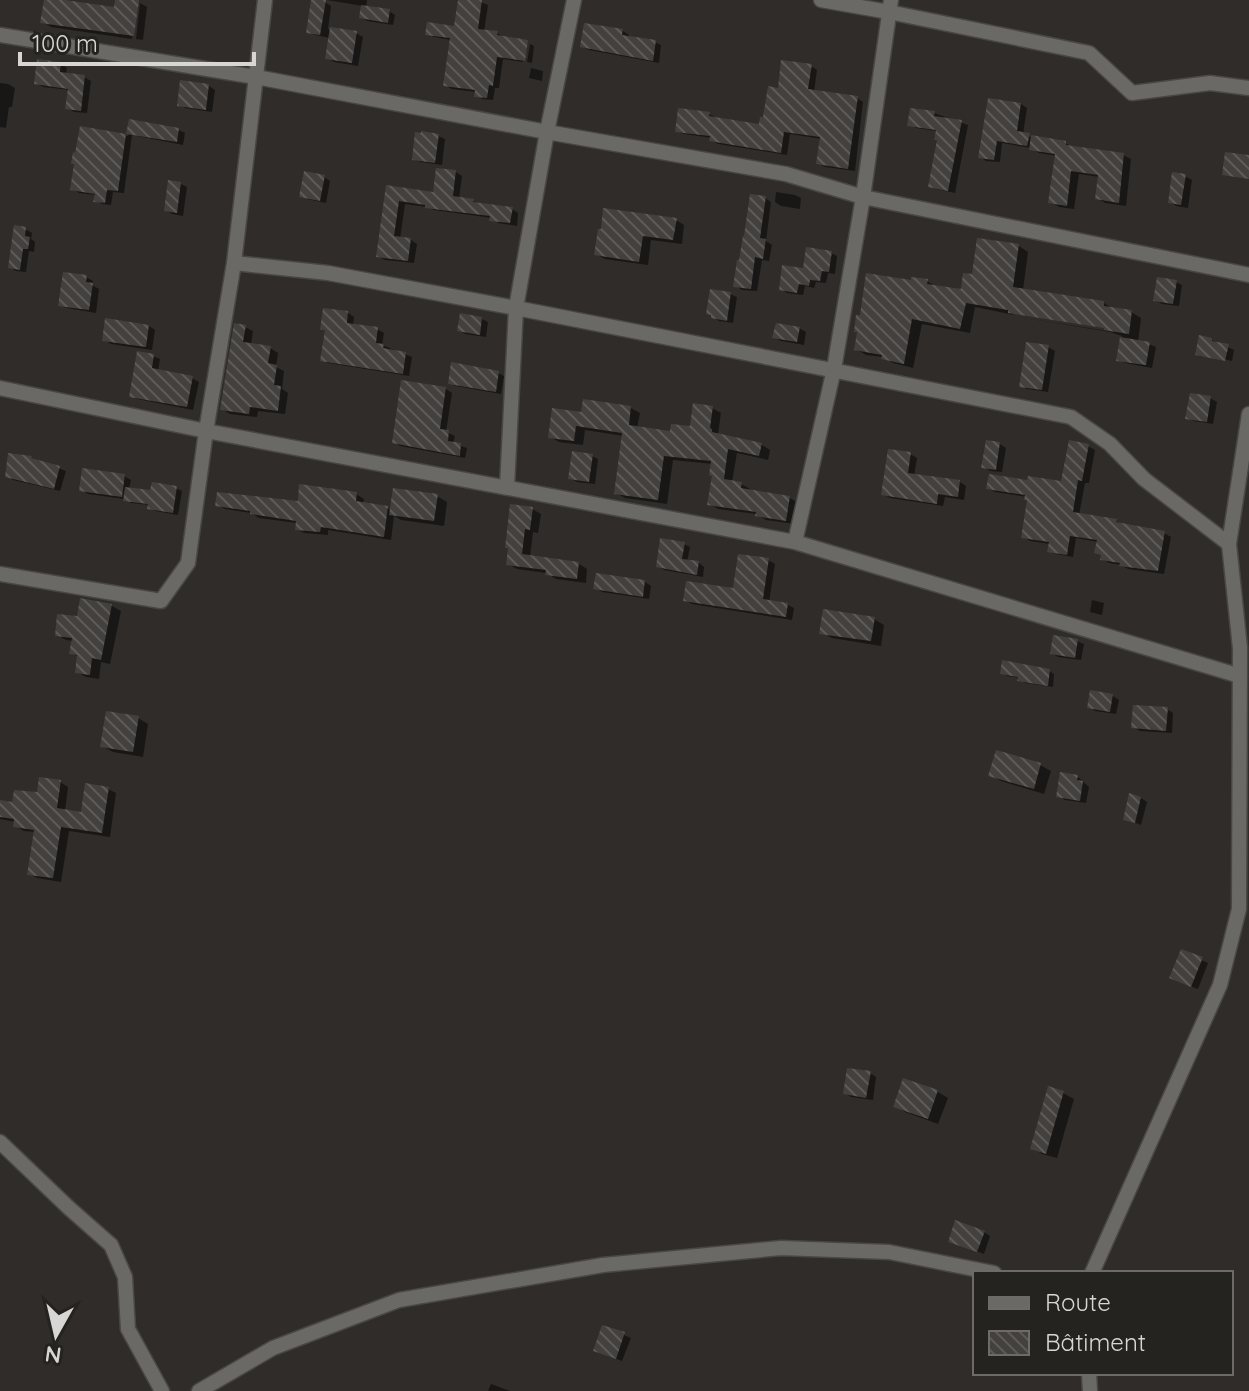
<svg xmlns="http://www.w3.org/2000/svg" width="1249" height="1391" font-family="Quicksand,sans-serif">
<style>
.shadow{fill:#0007}
.building{fill:url(#building-back-hatch)}
.lines{fill:none;stroke-linecap:round;stroke-linejoin:round}
.street-casing{stroke:#494745;stroke-width:17}
.street{stroke:#6b6966;stroke-width:14}
</style>
<defs>
<pattern id="building-back-hatch" width="6" height="6" patternUnits="userSpaceOnUse" patternTransform="scale(2)"><rect width="6" height="6" fill="#43403e"/><path d="M-1 5l2 2M0 0l6 6M5-1l2 2" fill="none" stroke="#5d5b59"/></pattern>
</defs>
<rect width="100%" height="100%" fill="#2f2c2a"/>
<path class="shadow" d="M46,0L116,9L117,0L138,2H139H136L132,39L51,27L43,22Z
M327,0H367L366,8L389,11L395,15L393,25L367,21L361,17L363,6Z
M460,0H476L488,5L484,32L497,33L503,37L526,42L523,62L503,59L499,88H495L493,100L482,99L476,95V92L452,89L445,85L451,40L434,37L428,34L456,28Z
M325,2L331,6L328,29L356,33L363,37L358,66L334,62L327,58L330,38L315,35L308,32Z
M140,3L147,7L143,40L136,39Z
M586,25L623,31L629,35V38L655,42L661,45L659,63L589,50L582,46Z
M530,44L534,46L532,63L527,62Z
M61,64L67,68L66,74L84,77L91,81L87,113L74,112L68,108L70,90L43,87L36,83Z
M811,66L817,70L814,92L857,98L863,102L855,171L825,167L818,163L822,139L790,134L787,155L718,144L711,140L712,138L684,134L677,131L709,114L715,117L761,126L779,90Z
M531,68L543,71L542,81L529,78Z
M0,83L8,84L15,88L12,107H9L6,128L0,127Z
M209,86L215,90L212,112L185,108L179,104Z
M1021,104L1027,108L1023,134L1034,138L1065,143L1074,148L1123,155L1131,159L1126,206L1105,203L1097,198L1100,177L1079,174L1074,209L1059,207L1051,202L1057,156L1039,153L1031,148L1002,143L1000,162L986,161L980,157Z
M934,113L968,125L955,193L937,189L930,186L939,140L937,131L916,128L910,124Z
M130,121L179,130L185,133L183,145L132,135L124,193L113,192L111,205L102,204L96,201V195L79,193L73,189L81,129L128,136Z
M438,136L445,139L442,165L420,162L414,159Z
M456,172L462,176L459,199L473,201L480,205L512,209L518,213L517,226L498,223L492,218L434,210L427,207L405,204L400,239L411,240L417,244L414,263L385,260L378,256L388,188L434,194Z
M1185,176L1192,180L1188,208L1176,206L1170,202Z
M324,177L330,181L326,203L307,199L301,196Z
M181,184L187,187L183,216L172,214L166,210Z
M776,192L795,195L801,198L800,209L781,206L775,202Z
M765,198L771,202L766,241L772,245L769,261L762,260L757,291L742,290L736,286L741,263Z
M676,220L684,225L682,244L651,240L648,265L605,259L596,254Z
M25,229L32,233L31,239L35,242L34,252L29,251L26,272L16,271L10,267Z
M1019,246L1028,252L1023,290L1104,303L1113,309L1131,312L1141,318L1138,342L1149,344L1156,347L1152,368L1125,363L1118,360L1122,336L1110,332L1018,317L1114,332V328L1011,312L1014,315L975,307L970,333L922,324L913,368L893,363L883,357L866,355L856,349L913,282L927,281L937,287L962,292L973,277Z
M831,253L837,256L835,274L828,273L826,283L816,282L814,288L805,286L803,295L787,293L781,289L805,270Z
M86,277L93,281L92,285L99,289L96,313L67,308L60,305Z
M1176,282L1182,285L1179,306L1162,304L1155,300Z
M730,294L737,297L733,323L719,321L713,317Z
M348,313L354,317L353,326L377,329L384,333L382,345L412,357L409,376L328,363L322,360L327,331L322,329Z
M482,319L488,322L486,337L465,334L459,330Z
M149,326L155,330L152,350L111,344L104,340Z
M245,327L253,331L251,345L270,348L278,353L276,367L284,371L282,389L288,393L285,414L258,411L257,417L230,414L222,409Z
M799,328L806,332L804,345L781,341L774,337Z
M1212,340L1234,350L1232,361L1201,354V357L1197,354Z
M1048,347L1055,351L1048,392L1027,389L1021,386Z
M153,356L160,359L158,371L192,378L199,382L193,410L137,399L131,396Z
M498,373L504,376L501,394L455,386L450,382Z
M403,383L446,389L452,393L446,432L455,436L453,444L467,448L465,458L400,446L394,442Z
M1210,398L1217,402L1213,424L1194,421L1188,418Z
M585,401L631,408L640,413L637,428L672,433L692,428L712,408L721,413L718,434L762,445L770,450L768,460L737,453L732,482L741,484L750,489V492L790,498L798,503L795,524L766,520L756,514L718,509L710,504L714,475L713,464L673,460L667,504L625,498L616,493L624,436L585,430L583,445L559,442L550,437L583,414Z
M1000,444L1006,448L1002,472L990,471L984,467Z
M1088,446L1095,450L1089,483H1085L1079,515L1116,521L1123,525L1164,533L1171,537L1164,574L1128,569L1121,565L1109,563L1102,559L1098,542L1076,538L1073,557L1056,554L1050,550V544L1030,541L1024,537L1029,500L1027,497L995,492L988,488L1029,482L1063,483Z
M910,454L917,458L914,476L960,482L966,486L964,500L945,497L943,506L890,498L883,494Z
M592,456L598,459L595,484L577,482L570,478Z
M31,458L66,471L60,491L13,480L7,476Z
M124,476L131,480L129,489L152,493L176,488L182,491L178,515L155,511L150,508V505L131,503L124,499L88,494L81,490Z
M356,494L364,499L363,504L387,508L392,510L437,496L447,502L444,526L401,520L394,516L391,540L328,530V535L304,533L297,529V523L259,518L251,513L225,509L217,505L299,503Z
M532,509L541,514L538,533L533,532L530,557L579,564L587,569L586,583L556,579L546,573L517,569L508,564Z
M684,544L690,547L687,562L699,563L704,567L703,577L664,570L658,566Z
M768,560L775,564L769,602L788,605L794,608L792,620L692,604L685,600L735,590Z
M645,582L651,586L649,599L602,592L596,588Z
M82,600L112,606L121,611L110,664L101,662L99,679L86,677L77,672L79,657L71,653L74,641L66,640L57,635L78,619Z
M1092,600L1104,603L1102,615L1090,612Z
M874,619L884,625L881,646L832,638L821,632Z
M1077,641L1084,644L1081,660L1058,657L1052,653Z
M1049,671L1054,674L1053,687L1025,683L1020,680V678L1007,676L1002,673Z
M1113,696L1119,700L1116,714L1095,711L1089,707Z
M1167,709L1173,713L1172,733L1140,731L1133,727Z
M138,718L148,724L143,757L113,752L102,746Z
M997,753L1040,765L1051,771L1044,794L1001,781L991,775Z
M1078,777L1089,787L1086,803L1065,800L1058,796Z
M60,782L68,787L65,811L83,814L108,789L116,793L110,837L69,831L61,882L37,878L29,874L35,832L24,831L15,826L16,822L0,819V802L14,804L39,794Z
M1141,798L1147,802L1141,825L1125,819Z
M1182,951L1208,963L1198,989L1177,981Z
M870,1073L876,1077L873,1100L851,1097L845,1093Z
M904,1080L938,1092L948,1098L938,1124L905,1112L895,1106Z
M1063,1093L1074,1099L1057,1158L1042,1154L1032,1148Z
M984,1232L990,1236L984,1254L950,1241Z
M604,1327L631,1338L622,1361L595,1351Z
M491,1384L510,1391H488Z"/>
<path class="building" d="M44,0H65L114,7L115,0H139L134,36L40,23Z
M311,0H326L320,35L306,33Z
M458,0H482L478,29L498,31L497,35L528,40L525,61L497,57L493,86L489,85L487,98L474,97L475,90L443,86L450,38L425,35L427,22L454,26Z
M361,5L390,9L388,23L359,18Z
M584,23L623,29L622,35L656,40L653,61L580,47Z
M330,27L357,31L352,63L325,59Z
M37,59L61,62L60,72L85,75L81,111L65,109L68,89L34,84Z
M781,60L812,64L808,89L858,96L848,169L816,164L820,137L784,132L781,153L709,141L710,136L675,132L678,108L710,112L709,116L759,124L760,117H763L768,86L778,88Z
M180,80L209,84L206,110L177,106Z
M988,98L1021,103L1017,131L1030,133L1027,146L997,141L994,160L978,158Z
M910,108L935,111L934,116L962,120L948,191L928,187L937,140H934L936,130L907,126Z
M129,119L179,128L177,142L126,134Z
M80,126L126,134L118,191L107,190L105,203L93,202L95,194L70,190L74,164H71L73,152L75,153Z
M421,131L439,134L435,163L412,160L415,132L421,133Z
M1031,135L1066,141V145L1124,153L1119,203L1095,199L1098,175L1071,171L1067,206L1048,203L1055,154L1029,150Z
M1225,152L1249,155V179L1222,175Z
M436,168L456,170L453,196L474,199L473,202L513,207L510,223L489,221L490,216L425,208V205L399,201L394,236L411,238L408,261L376,257L386,185L433,192Z
M304,171L325,175L320,201L299,197Z
M1172,172L1186,174L1181,205L1168,203Z
M168,180L181,182L177,213L164,211Z
M750,194L766,196L760,238L766,239L763,259L755,257L751,289L733,287L737,260H739L743,236H744Z
M603,208L677,218L673,240L643,236L639,262L594,255L598,229H601Z
M14,225L26,227L25,236L30,237L28,249H23L20,270L8,268Z
M977,238L1019,244L1013,287L1104,301V306L1132,310L1129,334L1104,330V328L1008,313V310L966,303L960,329L912,319L904,364L881,359L882,355L854,350L857,332H854L856,315H860L866,273L911,280V277L928,279L927,284L961,289L963,273L972,274Z
M806,247L832,251L829,272L822,271L820,281L810,280L809,286L799,284L797,293L779,290L782,265L803,268Z
M63,272L87,275L86,282L93,283L89,310L58,306Z
M1157,277L1177,280L1173,304L1153,301Z
M710,289L731,292L727,321L711,318V315L706,314Z
M323,308L348,311L347,323L378,327L376,343L384,344L383,348L406,352L403,374L320,361L325,330H320Z
M460,313L482,317L480,335L457,331Z
M105,318L149,325L146,347L102,341Z
M234,323L246,325L243,342L271,346L268,363L277,365L274,385L281,386L278,411L250,407L249,414L220,410Z
M776,323L800,327L797,342L772,338Z
M1199,335L1212,338V341L1229,344L1225,361L1195,355Z
M1120,337L1150,342L1146,365L1116,361Z
M1026,342L1049,345L1042,390L1019,387Z
M137,351L154,354L152,368L193,376L187,407L129,397Z
M451,362L499,371L496,392L448,384Z
M401,380L446,387L440,429L449,430L448,441L461,443L460,456L392,443Z
M1190,393L1211,396L1207,422L1185,419Z
M583,399L631,406L629,425L670,431L671,424L690,426L693,403L713,406L710,428L712,429V432L762,443L759,456L728,449L724,479L742,482L741,488L790,496L786,521L755,516L756,512L707,505L712,476L709,475L711,461L664,456L658,500L614,494L622,433L576,426L574,441L548,438L552,408L581,412Z
M986,440L1000,442L996,470L981,468Z
M1069,440L1089,444L1082,481L1078,480L1073,512L1117,519L1116,522L1165,531L1158,571L1119,566L1120,563L1100,560L1101,555L1094,553L1097,540L1070,536L1067,555L1047,552L1049,542L1021,538L1027,500H1024L1025,495L986,489L989,474L1027,480L1028,476L1061,481Z
M888,449L911,452L908,473L960,480L958,497L938,494L937,504L881,495Z
M572,451L593,454L589,482L568,479Z
M8,453L32,456L31,458L60,466L54,489L5,477Z
M82,468L125,474L122,497L79,491Z
M152,482L177,486L173,513L147,509L148,504L123,501L125,487L150,490Z
M299,484L357,492L356,501L388,506L384,537L321,527L320,532L295,530L296,521L250,514V511L215,506L217,492L298,501Z
M393,488L438,494L434,521L389,515Z
M510,504L533,507L530,530L525,529L522,554L579,562L577,579L545,575L546,570L506,565L508,548H505Z
M660,538L685,542L682,559L699,561L697,575L656,567Z
M738,554L769,558L763,599L788,603L786,617L683,601L686,581L733,588Z
M596,573L645,580L643,597L593,589Z
M80,598L112,604L101,660L92,658L90,675L75,673L77,655L69,654L72,638L55,636L57,614L77,616Z
M823,609L875,617L871,641L819,634Z
M1053,635L1078,639L1075,658L1050,654Z
M1002,660L1050,669L1048,686L1017,681L1018,677L1000,674Z
M1090,690L1113,694L1110,712L1087,708Z
M1133,705L1168,707L1166,731L1131,728Z
M106,711L139,716L133,752L100,747Z
M996,750L1041,763L1034,789L988,776Z
M1060,772L1078,775L1077,780L1083,781L1080,801L1056,797Z
M39,777L61,780L57,808L81,812L85,783L109,787L102,833L61,827L53,878L27,875L34,830L13,827L14,819L0,817V800L12,802L14,790L37,792Z
M1129,793L1141,797L1135,823L1123,820Z
M1181,949L1203,957L1191,987L1169,978Z
M847,1068L871,1071L866,1098L843,1094Z
M903,1078L938,1090L928,1119L893,1107Z
M1048,1086L1064,1091L1046,1154L1030,1149Z
M955,1220L985,1231L977,1252L948,1242Z
M602,1325L625,1332L616,1359L593,1351Z"/>
<g class="lines">
<defs>
<path id="street" d="M821,0L889,12L1089,53L1132,93L1210,83L1249,88
M0,35L256,77L547,132L786,174L863,197L1249,275
M234,263L328,273L516,308L1071,417L1110,444L1144,479L1229,544
M0,388L206,431L795,542L1240,676
M507,487L516,308L547,132L574,0
M795,542L834,369L863,197L891,0
M0,574L161,601L188,563L206,431L234,263L265,0
M0,1142L69,1208L111,1245L125,1277L128,1329L162,1391
M1092,1273L1220,985L1239,909L1240,648L1229,544L1249,414
M1089,1373L1090,1391
M199,1391L273,1348L399,1300L603,1265L781,1248L889,1252L994,1273"/>
</defs>
<use href="#street" class="street-casing"/>
<use href="#street" class="street"/>
</g>
<rect x="973" y="1271" width="260" height="104" fill="#252320" stroke="#6d6b68" stroke-width="2"/>
<rect x="989" y="1297" width="40" height="12" fill="#6b6966" stroke="#6d6b68" stroke-width="2"/>
<text x="1045" y="1311" font-size="24" fill="#d8d6d5">Route</text>
<rect x="989" y="1331" width="40" height="24" fill="url(#building-back-hatch)" stroke="#6d6b68" stroke-width="2"/>
<text x="1045" y="1351" font-size="24" fill="#d8d6d5">Bâtiment</text>
<g transform="translate(56 1335) rotate(188)" stroke="#252320" stroke-width="6" paint-order="stroke">
<path d="M0-6L14 30L0 20L-14 30Z" fill="#d8d6d5"/>
<text y="-12" font-size="22" font-weight="bold" text-anchor="middle" fill="#d8d6d5">N</text>
</g>
<path d="M20 52v12h234v-12" fill="none" stroke="#d8d6d5" stroke-width="4"/>
<text x="32" y="52" font-size="24" fill="#d8d6d5" stroke="#252320" stroke-width="6" paint-order="stroke">100 m</text>
</svg>
